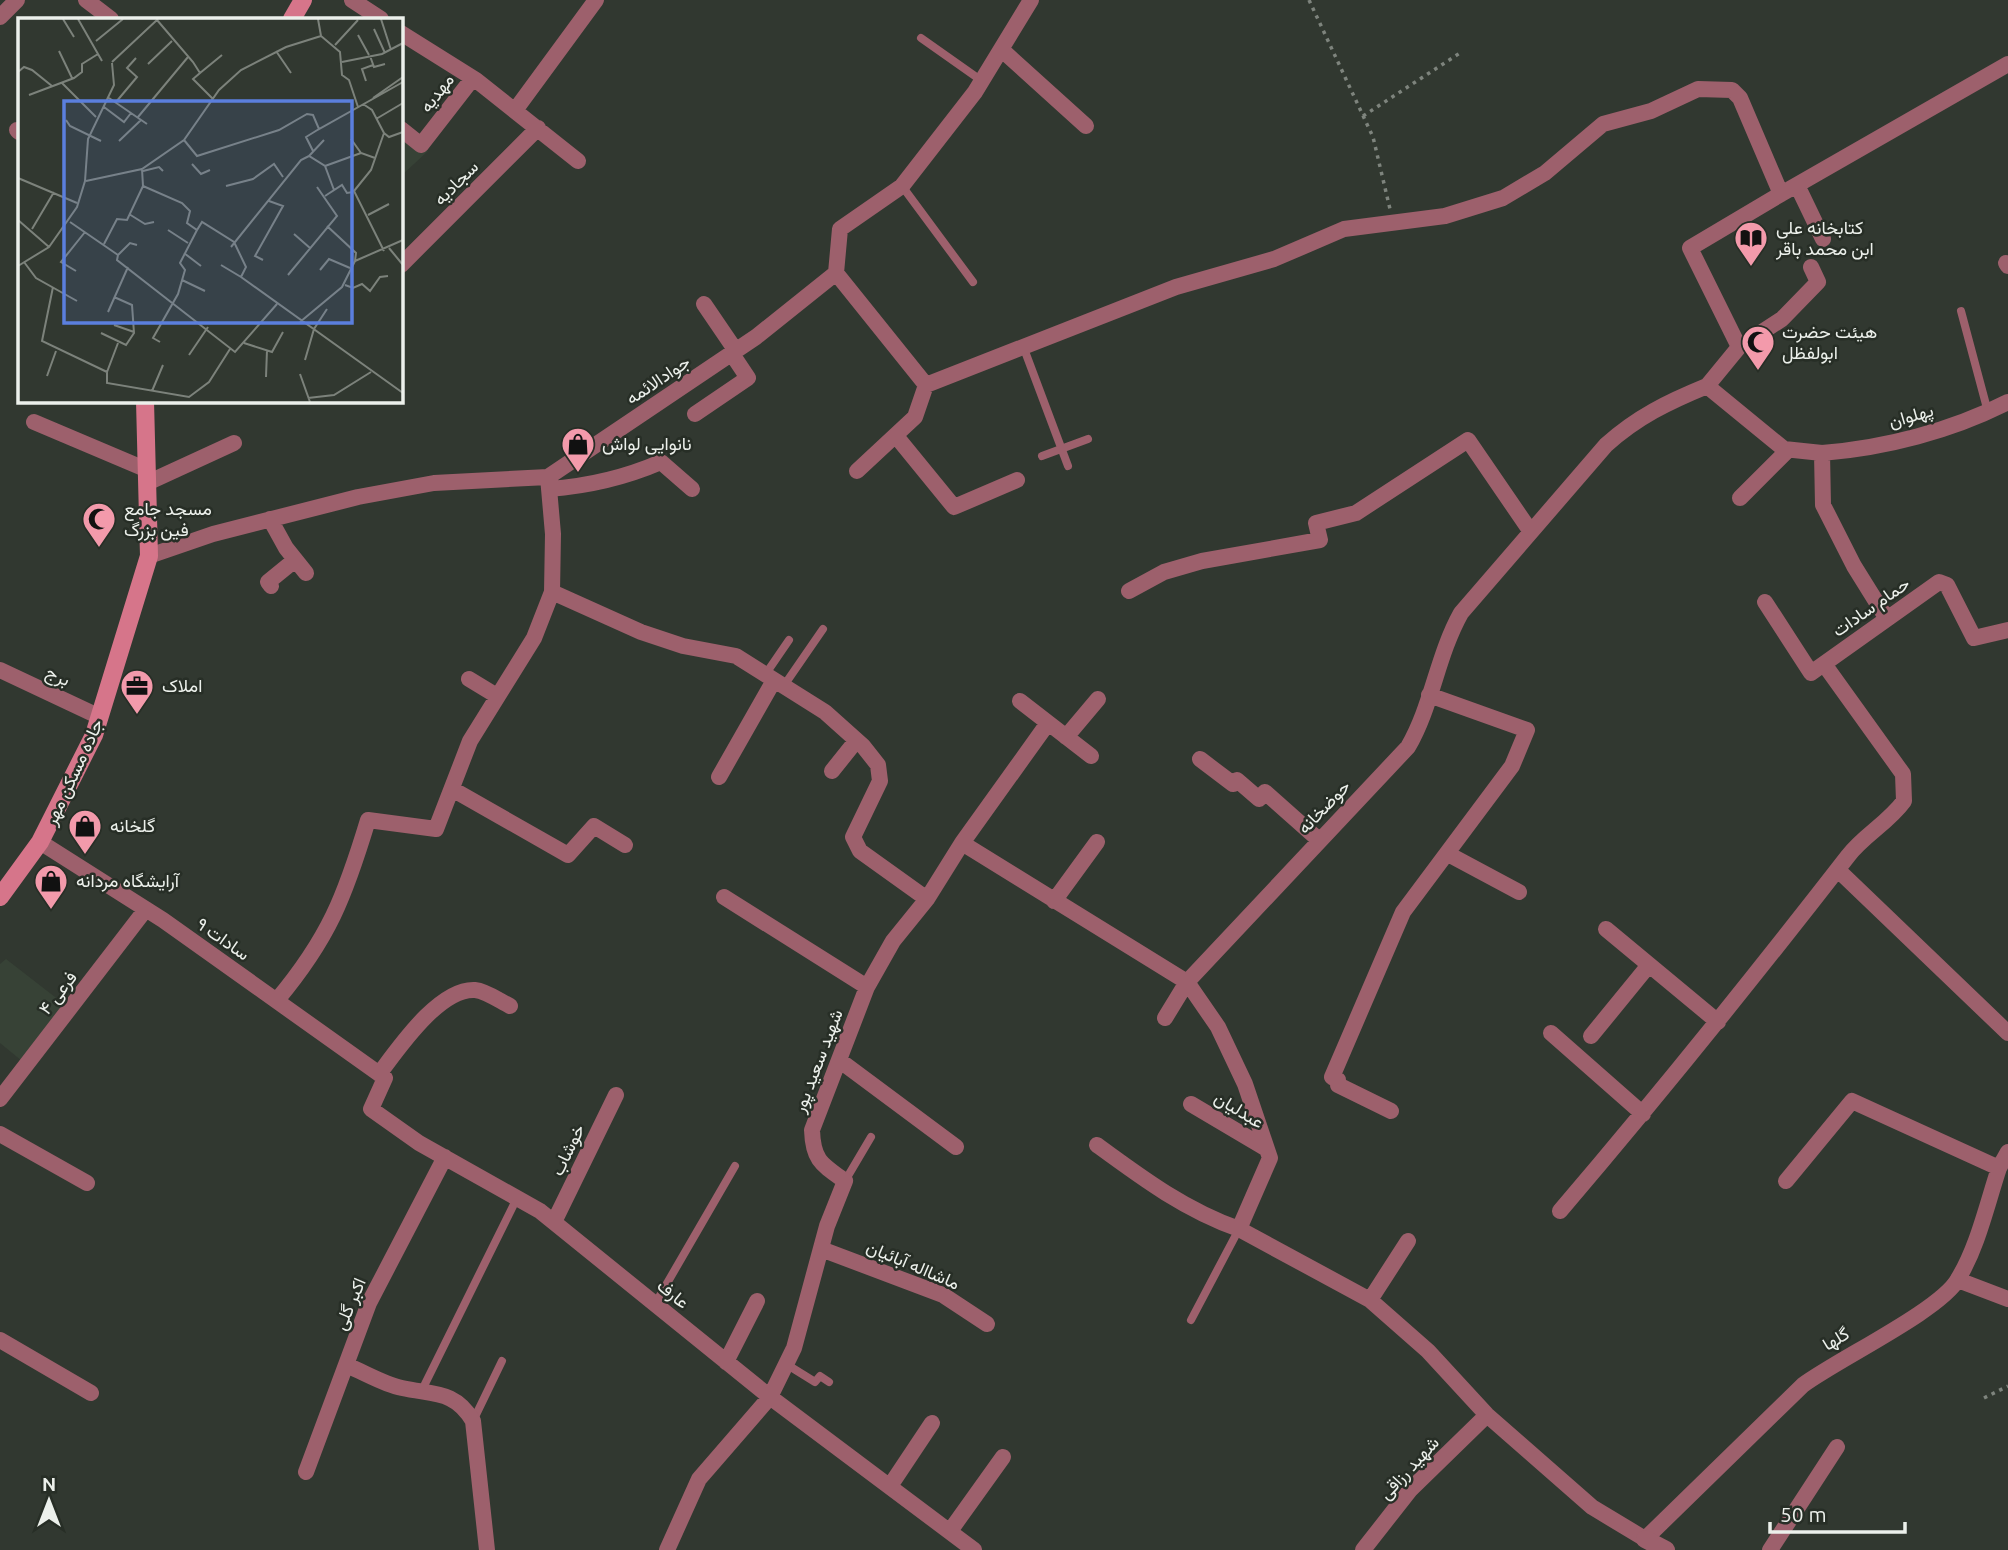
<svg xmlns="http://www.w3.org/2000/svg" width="2008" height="1550" font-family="Ubuntu,Vazirmatn,sans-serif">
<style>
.built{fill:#374236}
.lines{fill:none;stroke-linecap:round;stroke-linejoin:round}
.path{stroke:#7e847d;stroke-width:3.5;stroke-dasharray:3.5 5;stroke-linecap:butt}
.service{stroke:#9d606c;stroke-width:8}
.minor{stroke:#9d606c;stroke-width:16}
.tertiary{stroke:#9d606c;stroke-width:18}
.secondary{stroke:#d6758a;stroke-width:18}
.labels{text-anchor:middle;stroke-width:5;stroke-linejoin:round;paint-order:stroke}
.street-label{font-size:18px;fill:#ecf0eb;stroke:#272e26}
.poi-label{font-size:18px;fill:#ecf0eb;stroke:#272e26;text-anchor:start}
.inset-road{fill:none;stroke:#7c827b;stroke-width:2}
.view{fill:#5b7fde;fill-opacity:0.15;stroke:#5b7fde;stroke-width:3.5}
.inset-edge{fill:none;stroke:#ecf0eb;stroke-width:3.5}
</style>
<rect width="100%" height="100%" fill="#313830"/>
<path class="built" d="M401,132L428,151L401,176Z
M6,959L64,1004L22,1061L0,1043V964Z"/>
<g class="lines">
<path class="path" d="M1309,0L1373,137L1390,209
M1363,116L1460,53
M1984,1398L2008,1386"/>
<path class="service" d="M921,38L982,81
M902,186L973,282
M1961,311L1988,412
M1023,346L1068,466
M1042,456L1088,439
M765,675L789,640
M783,687L823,629
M845,1181L871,1137
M655,1304L735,1166
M1191,1320L1239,1229
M786,1364L815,1382L820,1376L829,1382
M422,1390L517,1198
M473,1421L502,1361"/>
<path class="minor" d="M86,0L111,19
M352,0L381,19
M0,17L17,0
M401,33L476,80L578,161
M1002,50L1086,126
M516,109L596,0
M401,129L421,145L473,78
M17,130L19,132
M1797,185L1823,239
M2006,263L2008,266
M401,265L538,128
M836,273L926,385L1176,287L1274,259L1344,229L1445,216L1503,198L1545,173L1603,124L1651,111L1698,89L1732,90L1740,98L1781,194L2008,64
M704,304L736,351
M1739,347L1690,248L1781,194
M1707,386L1739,347L1782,319L1818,282L1811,267
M695,414L748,378L732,354
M34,422L145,469
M896,436L954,507L1017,480
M1822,453C1885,448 1951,431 2008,402
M857,471L915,417L926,385
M548,477L553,534L552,592L641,632L683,646L736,656L825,712L863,746L878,765L880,781L853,837L860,851L927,899L962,843L1187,982L1218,1027L1245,1084L1270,1158L1239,1229L1370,1300L1428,1351L1487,1415L1592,1507L1645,1539L1803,1385C1838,1359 1941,1310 1958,1279C1978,1246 1987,1204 1999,1168L2008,1152
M147,483L234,443
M549,489C590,486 624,478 661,462L692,489
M1740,498L1788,450
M270,519L286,548L306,573
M149,556L213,534L358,497L434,483L548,477L756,337L836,273L840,229L902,186L975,92L1031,0
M271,586L268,582L295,560
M1129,591L1164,572L1202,561L1320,540L1316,523L1356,513L1468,440L1531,532
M1765,602L1811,673L1939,582L1947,585L1974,638L2008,630
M0,670L100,717
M469,679L497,696
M1020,701L1091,756
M1066,737L1098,699
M1200,759L1233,784L1237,780L1259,799L1265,792L1319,840
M832,771L856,741
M719,777L773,682
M452,789L568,855L594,826L625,845
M40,842L163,920L385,1078L371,1109L419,1143L540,1211L770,1397L974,1550
M962,843L1048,723
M1448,854L1519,892
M1838,870L2008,1033
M724,897L867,987
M1054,901L1097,842
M1606,929L1718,1022
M277,1000C329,938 345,896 368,820L436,829L470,741L534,638L552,592
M1165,1018L1187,982L1408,747C1432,706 1437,656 1461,613L1606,445C1637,417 1668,402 1707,386L1784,449L1822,453L1823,505L1854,566L1887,619
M1551,1033L1643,1114
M1591,1036L1649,965
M839,1060L956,1147
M379,1074C398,1049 439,988 475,990C486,991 500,1001 510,1006
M0,1099L146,909
M1191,1104L1267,1149
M1391,1111L1338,1085V1080L1332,1077L1403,912L1512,766L1527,730L1429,695
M0,1134L87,1183
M1097,1145C1142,1178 1185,1210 1239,1229
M1786,1181L1852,1101L1999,1168
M1560,1211C1659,1095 1754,977 1848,856C1864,835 1888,823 1904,801L1903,774L1824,664
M554,1222L616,1095
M821,1249L943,1295L987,1324
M1958,1280L2008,1299
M1370,1300L1408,1241
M0,1340L91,1393
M726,1362L757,1301
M346,1365C364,1372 383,1384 402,1388C433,1395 455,1390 473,1421L487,1550
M306,1472L369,1303L445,1157
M890,1486L932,1423
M950,1531L1003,1457
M667,1550L699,1479L770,1397L794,1348L827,1226L845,1181C821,1164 813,1160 812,1130L867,987L893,941L927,899
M1363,1550L1410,1490L1487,1415
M1770,1550L1837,1447"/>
<path class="tertiary" d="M1645,1539L1666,1550"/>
<path class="secondary" d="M292,19L303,0
M0,897L40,842L94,735L149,556L145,401"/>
</g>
<defs>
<symbol id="library-pin" viewBox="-11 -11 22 30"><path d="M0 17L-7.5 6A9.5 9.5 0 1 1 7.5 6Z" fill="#f39aab" stroke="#272e26"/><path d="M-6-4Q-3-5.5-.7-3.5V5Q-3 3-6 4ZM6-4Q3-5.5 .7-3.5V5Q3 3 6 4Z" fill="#111"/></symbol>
<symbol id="mosque-pin" viewBox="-11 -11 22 30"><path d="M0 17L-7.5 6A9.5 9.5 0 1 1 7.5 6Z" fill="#f39aab" stroke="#272e26"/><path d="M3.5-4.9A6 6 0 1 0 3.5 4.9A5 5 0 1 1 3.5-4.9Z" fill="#111"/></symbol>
<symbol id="shop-pin" viewBox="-11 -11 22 30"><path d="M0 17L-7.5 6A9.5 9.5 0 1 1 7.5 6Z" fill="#f39aab" stroke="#272e26"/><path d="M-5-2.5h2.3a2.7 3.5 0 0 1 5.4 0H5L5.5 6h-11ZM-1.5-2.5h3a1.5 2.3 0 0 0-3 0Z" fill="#111"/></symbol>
<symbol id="office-pin" viewBox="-11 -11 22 30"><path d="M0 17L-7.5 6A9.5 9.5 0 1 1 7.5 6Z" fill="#f39aab" stroke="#272e26"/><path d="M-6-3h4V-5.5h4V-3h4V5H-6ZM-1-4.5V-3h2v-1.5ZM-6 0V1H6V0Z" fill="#111"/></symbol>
</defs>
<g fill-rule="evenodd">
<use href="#library-pin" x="1732" y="219" width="38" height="52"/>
<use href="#mosque-pin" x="1739" y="323" width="38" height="52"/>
<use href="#shop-pin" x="559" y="425" width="38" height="52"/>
<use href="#mosque-pin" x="80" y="500" width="38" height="52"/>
<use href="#office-pin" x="118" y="667" width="38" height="52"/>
<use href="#shop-pin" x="66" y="807" width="38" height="52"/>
<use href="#shop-pin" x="32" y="862" width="38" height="52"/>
</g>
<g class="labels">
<g class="street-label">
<text transform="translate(437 93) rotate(-52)" y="6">مهدیه</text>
<text transform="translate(456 183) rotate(-45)" y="6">سجادیه</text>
<text transform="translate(658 380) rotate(-34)" y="6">جوادالائمه</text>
<text transform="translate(1911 416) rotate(-16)" y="6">پهلوان</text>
<text transform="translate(1871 607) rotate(-35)" y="6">حمام سادات</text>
<text transform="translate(58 676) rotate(25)" y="6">برج</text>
<text transform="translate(74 772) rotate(-65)" y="6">جاده مسکن مهر</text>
<text transform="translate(1324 807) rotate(-46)" y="6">حوضخانه</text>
<text transform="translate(223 939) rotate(35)" y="6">سادات ۹</text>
<text transform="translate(58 993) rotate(-52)" y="6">فرعی ۴</text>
<text transform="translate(818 1061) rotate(-69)" y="6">شهید سعید پور</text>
<text transform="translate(1239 1110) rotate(31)" y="6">عبدلیان</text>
<text transform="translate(568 1150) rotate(-64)" y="6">خوشاب</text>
<text transform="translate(913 1265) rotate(23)" y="6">ماشااله آبائیان</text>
<text transform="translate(673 1294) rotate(39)" y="6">عارف</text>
<text transform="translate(350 1304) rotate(-67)" y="6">اکبر گلی</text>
<text transform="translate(1836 1339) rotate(-31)" y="6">گلها</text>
<text transform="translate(1409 1468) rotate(-47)" y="6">شهید رزاقی</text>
</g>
<g class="poi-label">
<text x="1776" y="234">کتابخانه علی<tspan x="1776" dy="21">ابن محمد باقر</tspan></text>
<text x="1782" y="338">هیئت حضرت<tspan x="1782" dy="21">ابولفظل</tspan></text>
<text x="602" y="450">نانوایی لواش</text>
<text x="124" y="515">مسجد جامع<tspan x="124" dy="21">فین بزرگ</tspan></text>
<text x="162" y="692">املاک</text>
<text x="110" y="832">گلخانه</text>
<text x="76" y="887">آرایشگاه مردانه</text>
</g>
</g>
<g transform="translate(18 18)">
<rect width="385" height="385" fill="#313830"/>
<path class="inset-road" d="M45,1L56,19M60,1L84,43M300,1L303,18L322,34L324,57L331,62L340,89M363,1L373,32M139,2L175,44L182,55L175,61L195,81M356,11L367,35M340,17L351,37M78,23L105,1M317,27L340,2M41,33L54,60M258,33L273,55M352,38L356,49L367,46M94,44L140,1M324,44L364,36L385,25M130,46L154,23M0,54L6,49L14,52L34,68M182,55L204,37M348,63L344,51L355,47M44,65L78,99M11,77L56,60L64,54V46L80,36M91,80L129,106M355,80L385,59M98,84L119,59L109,50L118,40M345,86L354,92L366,115M86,89L106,104L113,95M120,99L170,39M358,101L385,85M48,102L52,108L83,123M366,115L353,152L336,173L366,233M366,115L371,119L385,114M333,121L343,135L357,140M166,122L179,138L261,112L289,96L295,97L301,111L385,64M101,123L123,102M295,133L288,119L301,111M291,138L306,122M174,146L183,156L192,152M307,148L343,135M124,151L125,168L164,185L172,193L169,205L179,212L184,204L216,224L228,249L223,259L385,375M125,153L141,149L145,153M0,160L59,185M68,163L124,151L166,122L201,72L223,52L268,29L303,18M208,168L235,161L256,146L265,159M307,178L324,167L329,175L335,174M111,196L127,206L136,204M350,197L371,186M0,202L31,229M52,204L100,237M309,208L338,235L337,243M14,211L36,174M150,212L170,225M276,216L292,230M86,226L99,201L109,202L125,168M213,229L283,142L291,138L307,148L316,172M371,230L385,247M166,235L183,248M100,237L99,242L217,334L259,286M100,237L112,225L119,227M245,242L237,238L265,188L251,183M337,243L385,222M6,244L18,260L59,283M203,247L223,259M0,248L31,229L59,189L67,163L70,121L96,67L94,45M302,252L311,241L332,250M58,253L43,244L67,214M270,257L319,198L299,169M164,262L187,273M327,267L335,270L344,266L352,273L362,259L370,258M35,269L24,323L89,354V365L171,379L191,364L212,331M90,294L110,249M282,304L324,269L337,243M96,307L116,314M83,315L108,327L116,315L114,287L96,279M142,324L135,320L160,276L167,252L162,245L179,212M226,325L254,334L265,314M171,337L190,309M287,342L296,311L309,291M89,354L100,325M282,356L292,384M29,358L38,333M248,359L249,332M134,373L145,347M290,380L316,377L353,354"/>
<path class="view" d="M46,83H334V305H46Z"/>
<rect width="385" height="385" class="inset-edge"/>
</g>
<g transform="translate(49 1501)" stroke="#272e26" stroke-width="5" paint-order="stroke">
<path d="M0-5L12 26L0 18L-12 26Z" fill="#ecf0eb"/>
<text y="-10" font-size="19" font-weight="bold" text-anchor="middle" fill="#ecf0eb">N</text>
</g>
<path d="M1770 1522v10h135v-10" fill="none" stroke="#ecf0eb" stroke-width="3.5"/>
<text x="1780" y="1522" font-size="21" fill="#ecf0eb" stroke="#272e26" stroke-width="5" paint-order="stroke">50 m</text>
</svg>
